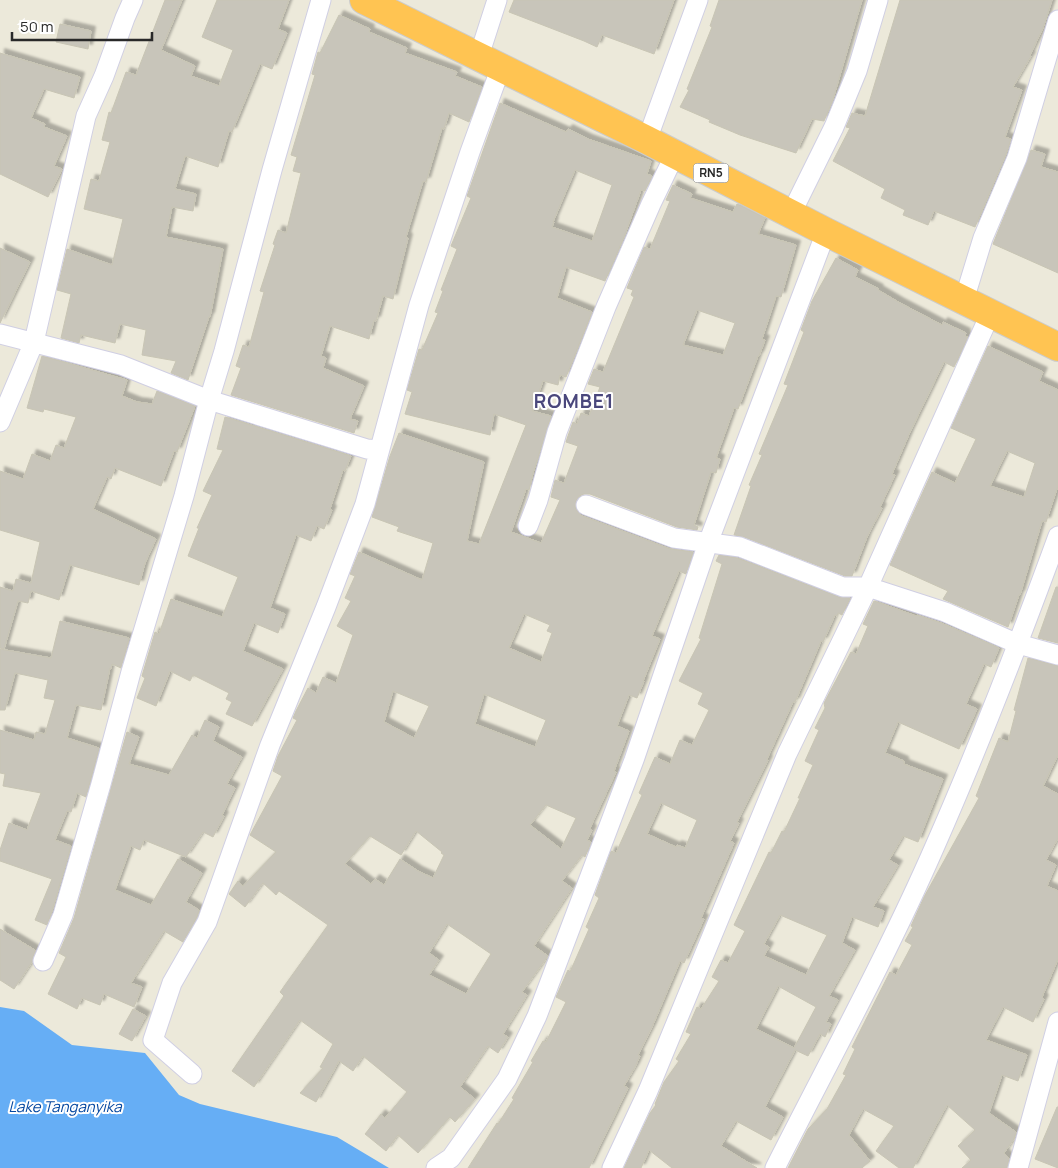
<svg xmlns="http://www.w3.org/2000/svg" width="1058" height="1168" font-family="Manrope,sans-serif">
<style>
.water{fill:#66aef5}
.building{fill:#c8c5ba;stroke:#c8c5b4;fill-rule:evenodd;filter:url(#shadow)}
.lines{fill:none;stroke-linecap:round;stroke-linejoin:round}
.minor-casing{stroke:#d0cfe3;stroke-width:21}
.highway-casing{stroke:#ccc;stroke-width:30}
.minor{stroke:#fff;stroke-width:19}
.highway{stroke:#ffc452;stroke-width:28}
.labels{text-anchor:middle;stroke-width:4;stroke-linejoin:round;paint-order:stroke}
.shield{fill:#fff;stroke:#696969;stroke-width:1}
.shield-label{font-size:12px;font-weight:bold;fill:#292929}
.water-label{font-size:15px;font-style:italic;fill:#0648a0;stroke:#fff}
.district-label{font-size:19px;font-weight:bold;letter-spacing:1px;fill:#4a477c;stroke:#fff}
</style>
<defs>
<filter id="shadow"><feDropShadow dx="4.5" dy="-4.5" stdDeviation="1" flood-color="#0004"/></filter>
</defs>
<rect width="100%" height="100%" fill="#ece9da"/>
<path class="water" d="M0,1007L24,1011L72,1045L145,1053L179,1095L200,1104L337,1137L389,1168H0Z"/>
<path class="building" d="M165,0H182L161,50L195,66L191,76L219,86L233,50L202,37L217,0H289L278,29L287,33L272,69L260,64L232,132L229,131L218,167L185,156L175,189L196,194L193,211L172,207L166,237L223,249L210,317H209L188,380L171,373L176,361L142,355L146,330L120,324L115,343L81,335L79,343L61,338L71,294L57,290L67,249L112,265L123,219L84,209L91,179L99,181L110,142L102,140L109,112L111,113L126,72L136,75Z
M514,0H674L654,54L602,35L597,47L584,41L509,12Z
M719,0H862L833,99L824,121L812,119L796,153L740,135L709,122L710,120L680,107L689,90L687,89L712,27L710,26Z
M900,0H1052L1043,28L1030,55L1031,56L1013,87L1022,90L1005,137L1011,139L1006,154L975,227L934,211L928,225L903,215L905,210L881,198L885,189L833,161L850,128L846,127L852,113L865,116Z
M339,15L370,29L369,32L407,48L405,53L457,72L455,76L482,87L469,122L449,113L444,129L442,128L426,182L423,181L406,237L408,238L393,299L383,296L376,321L374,320L369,339L330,326L321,356L326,358L323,368L364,386L350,419L358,421L354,433L231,395L241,368L236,366L243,345L249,347L264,292L260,291L275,245L273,244L278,230L286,233L301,173L293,171L297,157L291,155L315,75L312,74L318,52L320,53Z
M60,24L91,31L88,49L56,42Z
M0,53L80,77L74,98L44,89L31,118L45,124L44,127L67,136L54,166L62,169L48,197L0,174Z
M500,103L566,132L568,129L588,139L651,161L647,174L652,176L645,191L641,190L624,237L605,281L566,267L557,298L592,312L566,377L560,375L558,385L543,381L532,411L551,416L533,473L529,490L526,489L511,532L541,543L560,500L551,497L555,480L564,483L578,446L566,442L568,436L573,422L577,424L581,413L589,416L600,387L588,384L594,369L603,372L634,297L631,295L633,290L627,288L644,247L650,249L670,201L666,200L673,185L692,194L690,198L733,212L737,204L765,218L758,234L796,245L781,297L776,296L762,339L765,340L759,356H758L738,409L734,408L716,458L720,459L716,473L711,472L694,525L698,527L697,530L677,527L590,494H584L579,496L576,501L575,507L578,512L582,516L670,549L693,552L686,574L679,571L652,636L660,639L643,681H644L637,698L629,695L617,726L629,731L614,771L616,772L590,828L592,830L587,840L591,842L585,857L582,855L562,881L572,888L534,946L548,956L522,992L527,995L503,1034L508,1037L498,1053L488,1046L460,1087L475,1099L455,1122L450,1117L418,1153L398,1135L386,1151L365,1134L381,1114L385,1118L407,1092L363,1056L353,1071L339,1061L316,1102L300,1093L323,1068L320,1067L333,1044L300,1020L254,1087L232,1071L284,996L280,992L328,925L279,891L276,895L263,883L245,907L229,894L238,881L243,886L276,852L250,835L282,776L273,771L278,756L297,720L293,718L296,711L308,688L316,693L323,677L336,683L353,635L337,626L351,601L345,598L355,576L350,574L359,552L422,580L433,543L397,531L399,527L372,517L390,456L399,433L484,462L467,541L479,544L526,425L494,414L490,435L405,414L412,392L407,390L419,349L422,350L438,313L435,312L443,291L441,290L457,249L451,246L471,198L467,196ZM575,170L612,185L592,241L552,227L554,222H553ZM697,310L735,323L723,355L683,345ZM524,614L550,625L547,631L552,633L541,662L509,648ZM393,691L429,706L414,738L384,722ZM484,694L546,720L535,747L475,724ZM546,805L576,818L561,849L530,825ZM416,831L442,852L441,853L444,855L433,878L418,871L400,859L384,885L375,879L371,884L345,864L370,836L401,855ZM447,924L491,954L466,994L429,975L439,960L429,953Z
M1031,150L1045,154L1041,167L1058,172V273L993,244Z
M0,248L30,262L0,323Z
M836,258L858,270L855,277L879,289L878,290L900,303L942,325L943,322L966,333L965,336L968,337L954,367L944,362L910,432L892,474L895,475L880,507L882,508L867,537L852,576H845L744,537L734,535L751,486L749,485L762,455L759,454L788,385L784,384L804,332L801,330L812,301Z
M988,346L1043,372L1039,381L1058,390V486L1046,522L1042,521L1020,595H1019L1008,627L943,599L948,591L890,565L932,472L955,483L976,439L951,428ZM1007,451L1035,463L1024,497L990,486Z
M42,356L127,380L122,396L137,402L152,404L157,391L195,406L177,452L174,451L161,486L115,468L111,479L107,477L93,509L156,539L145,563L139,585L70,565L59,600L31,591L28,603L18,601L4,649L0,648V587L13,591L16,579L31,583L40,542L0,530V471L23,479L32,454L50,461L56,445L64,448L76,417L44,409L43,412L27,408Z
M225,417L351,456L345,471L343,470L330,509L332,510L324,529L317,526L311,541L296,535L270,608L285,614L278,633L254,623L243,651L283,669L252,726L226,714L232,702L226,699L229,693L193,675L190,681L170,671L156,706L137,698L145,678L142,676L155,632L159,634L171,599L222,617L238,577L188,556L199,528H197L212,495L203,491L223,450L217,449Z
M719,555L737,558L839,597L850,598L842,615L838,613L837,616L835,615L823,642L821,641L795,702H793L767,759L768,760L737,822L739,823L730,841L734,843L701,918L704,919L684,963L680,961L652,1027L638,1055L640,1056L635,1067L624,1086L628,1088L589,1168H468L497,1123L498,1124L514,1099L512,1098L533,1062L531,1061L543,1041L546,1042L566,1002L556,997L568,970L570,972L589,929L586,927L599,898L595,895L611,851L616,853L642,795L639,793L655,757L670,764L680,740L692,745L709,710L698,704L703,693L679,681L701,639L699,638L722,564L716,561ZM661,803L697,820L685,848L677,845L676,847L647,834Z
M1056,587H1058V643L1038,638Z
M874,601L916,616L917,615L941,623L999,648L991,667L984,664L966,704L977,709L959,749L898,722L885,753L904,761V764L943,779L918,842L903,836L889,860L898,865L873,907L884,911L878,927L852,917L842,943L855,950L829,996L838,1000L826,1022L831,1024L825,1037L820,1034L808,1056L795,1050L765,1107L783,1117L771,1140L736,1121L721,1146L757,1168H672L649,1150L641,1168H624L650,1113L656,1105L655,1104L664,1082L679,1061L676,1059L691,1034L686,1032L697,1007L701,1009L719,981L712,977L721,960L728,963L745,931L734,925L769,852L771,853L782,831L784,832L800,798H798L813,765L805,761L819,730L815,728L825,708L824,703L851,652L856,654L868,626L863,624ZM780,915L827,935L806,975L764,956L769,947L764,944ZM778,986L816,1007L794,1048L756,1029Z
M60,621L129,638L121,668L112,664L111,669L110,668L101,710L76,705L67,738L99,748L86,797L77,793L71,812L67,811L55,840L71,846L52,911L47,925L35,920L52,879L0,861V850L9,823L27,830L41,793L3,786L5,774L0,773V730L34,740L36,732L45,734L55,700L44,698L48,680L15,673L5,710H0V649L51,658Z
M1028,658L1058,666V755L1043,786L1058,794V838L1046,860L1056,865L1047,886L1058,891V959L1042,997L1044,999L1033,1022L1003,1007L986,1040L1027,1055L1018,1081L1002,1075L989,1113L1016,1132L1014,1139L1004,1153L1009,1158L1007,1168H962L971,1160L958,1146L975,1130L947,1105L913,1168H899L876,1151L894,1126L863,1109L849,1135L870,1161L862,1168H788L808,1129L827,1109L846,1075L843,1074L855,1049L852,1047L890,972L896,975L912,945L905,941L913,927L911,926L924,897L979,798L976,796L999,738L1008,742L1016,711L1014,710Z
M205,720L219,727L213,741L242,757L227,784L235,788L222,815L224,816L213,837L203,832L186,857L144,840L140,850L131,846L115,890L151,905L178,859L202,873L186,902L199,910L197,917L183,942L164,931L131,983L142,987L134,1007L104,994L100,1005L82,998L77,1009L48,994L66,957L59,953L74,918L127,732L139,737L129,764L169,775L192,735L197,738Z
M0,929L35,950L32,962L14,989L0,980Z
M133,1009L146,1016L132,1041L119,1034Z
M1057,1107H1058V1168L1035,1159Z"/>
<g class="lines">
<defs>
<path id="minor" d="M479,56L497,0
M647,140L698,0
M791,214L834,127L857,71L878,0
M964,300L983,238L1017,158L1058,20
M0,334L121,365L209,400L367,449L379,450
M0,422L34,342L86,116L104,76L125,18L133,0
M586,505L674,538L740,547L843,587H868L945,612L1018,644L1058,655
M528,526L538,500L557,432L606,307L651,204L675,154
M43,961L63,915L101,784L131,672L184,496L209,400L224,351L272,170L321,0
M192,1074L153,1040L172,983L207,922L270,745L326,607L365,504L419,305L470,152L501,67
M436,1168L451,1158L507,1079L537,1016L634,760L708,543L826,232
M612,1168L648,1091L787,754L868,587L991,312
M775,1168C829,1061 887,956 935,846C980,744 1020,640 1058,536
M1018,1168L1058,1022"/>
<path id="highway" d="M364,0L647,140L826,232L1058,347"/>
</defs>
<use href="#minor" class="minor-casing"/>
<use href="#highway" class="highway-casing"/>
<use href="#minor" class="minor"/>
<use href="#highway" class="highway"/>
</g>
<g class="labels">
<rect class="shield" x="693.5" y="163.5" width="35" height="19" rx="4"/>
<g class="shield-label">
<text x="711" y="177">RN5</text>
</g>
<g class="water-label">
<text x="65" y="1112">Lake Tanganyika</text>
</g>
<g class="district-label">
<text x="574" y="408">ROMBE1</text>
</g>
</g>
<path d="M12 32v8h140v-8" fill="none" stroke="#292929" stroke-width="2.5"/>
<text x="20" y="32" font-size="15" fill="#292929" stroke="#ffffff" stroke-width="4" paint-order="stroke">50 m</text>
</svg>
